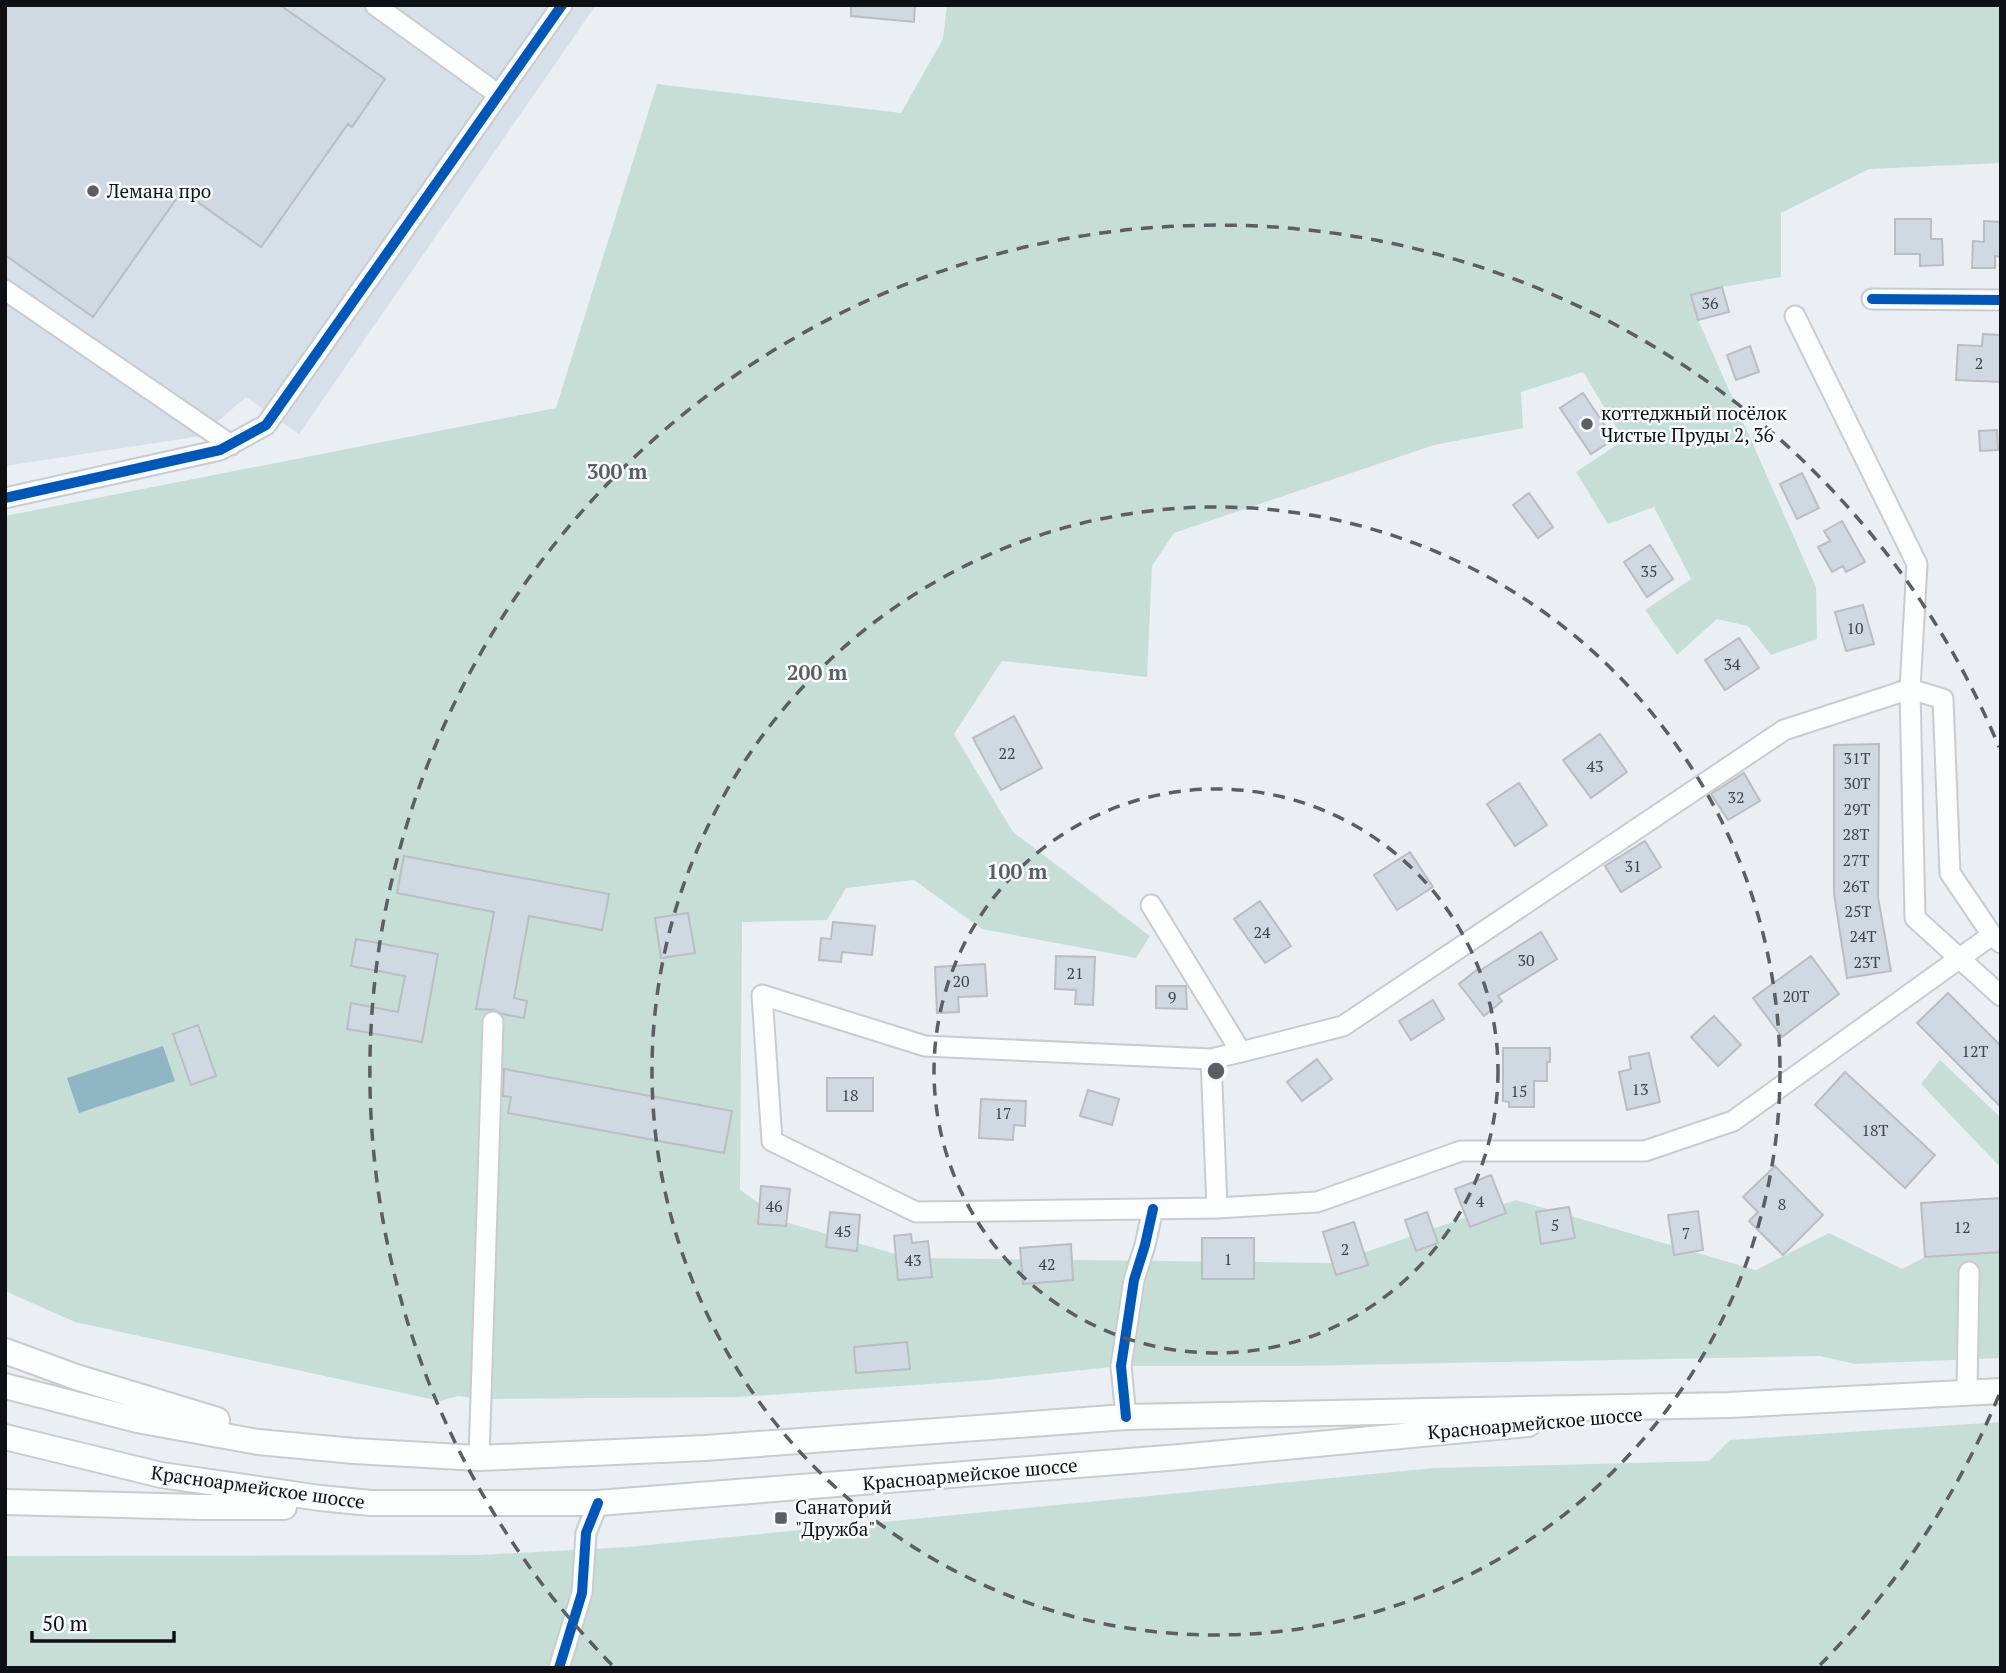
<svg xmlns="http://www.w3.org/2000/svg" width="2006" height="1673" font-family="'PT Serif',serif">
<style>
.built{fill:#d7dfe9}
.green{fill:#c7ded6}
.water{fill:#90b5c4}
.building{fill:#d0d8e2;stroke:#babdc1;stroke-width:2}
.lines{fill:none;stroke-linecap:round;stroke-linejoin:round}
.minor-casing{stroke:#c8ccd0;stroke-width:23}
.major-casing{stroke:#c8ccd0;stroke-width:28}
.minor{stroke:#fcfdfd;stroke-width:19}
.major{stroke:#fcfdfd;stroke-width:24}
.cycleway-casing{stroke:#f8fbfe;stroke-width:15}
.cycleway{stroke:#0057b8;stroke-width:10}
.ring{fill:none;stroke:#5b5e62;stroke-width:3.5;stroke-dasharray:12 9}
.poi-dot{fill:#5b5e62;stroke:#f8fbfe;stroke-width:2.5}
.labels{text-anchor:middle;stroke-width:5;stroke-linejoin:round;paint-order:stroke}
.number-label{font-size:16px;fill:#404348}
.poi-label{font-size:19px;fill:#0e1013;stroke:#f8fbfe;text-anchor:start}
.street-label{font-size:19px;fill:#0e1013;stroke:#f8fbfe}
.centre{fill:#5b5e62;stroke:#f8fbfe;stroke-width:3.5}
.ring-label{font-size:21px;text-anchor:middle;font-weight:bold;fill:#5b5e62;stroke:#f8fbfe;stroke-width:5;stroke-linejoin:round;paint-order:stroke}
</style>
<rect width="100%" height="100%" fill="#eaeff4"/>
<path class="built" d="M5,5H596L299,434L246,397L201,436L5,466Z"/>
<path class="green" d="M947,5H2001V163L1869,169L1781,213V277L1722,287L1691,295L1698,320L1816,587L1817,639L1771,655L1748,626L1717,619L1677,655L1645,610L1691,579L1654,507L1608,524L1576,472L1624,440L1583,372L1521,392L1523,428L1434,445L1174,533L1152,566L1147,677L1002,661L954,734L1013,832L1150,936L1136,958L982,929L914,880L846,888L827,920L742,922L740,1190L785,1222L909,1258L1334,1263L1516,1200L1756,1270L1829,1233L1902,1269L1925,1257L2001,1252V1358L1855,1364L1820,1356L1297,1366H1121L988,1380L739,1397L480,1399L458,1396L440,1401L75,1322L5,1291V516L556,408L657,84L901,113L943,39Z
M1940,1060L2001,1118V1168L1921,1084Z
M2001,1422V1668H5V1556L478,1555L628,1547L1434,1468L1709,1461L1730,1440Z"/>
<path class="water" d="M163,1046L175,1081L79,1113L67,1078Z"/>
<path class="building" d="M5,5H280L385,79L352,127L348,124L261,247L182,191L93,317L5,255Z
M851,5H915L914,22L851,16Z
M1895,219H1931V239H1942L1943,265L1920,266V254H1895Z
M1984,221L2001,222V257L1995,256V268H1972L1973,241L1984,242Z
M1722,287L1729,312L1698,320L1691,295Z
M1983,334L2001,335V382L1956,380L1958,345L1982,346Z
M1750,346L1759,372L1736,380L1727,355Z
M1583,393L1614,439L1591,454L1560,408Z
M1997,430L1998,450L1980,451L1979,431Z
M1802,473L1819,508L1797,519L1780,484Z
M1529,493L1553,527L1538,538L1513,505Z
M1842,521L1865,562L1846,572L1843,566L1832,572L1818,547L1830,541L1824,531Z
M1650,545L1673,579L1647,597L1624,562Z
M1863,605L1874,644L1846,651L1835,612Z
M1739,638L1759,668L1725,690L1705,660Z
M1014,716L1042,768L1001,790L973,738Z
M1600,734L1627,772L1591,798L1563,760Z
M1879,744L1878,897L1891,971L1847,978L1834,894V745Z
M1744,773L1760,801L1728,820L1711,794Z
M1519,783L1547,825L1515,846L1487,804Z
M1645,841L1661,867L1621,892L1605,866Z
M1410,852L1433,887L1397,910L1374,875Z
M404,856L609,894L602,930L529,916L514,998L527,1001L524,1018L502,1014L494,1010L476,1009L494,912L397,893Z
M1260,901L1291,946L1265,963L1234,919Z
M688,913L695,953L661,958L655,918Z
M833,922L875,926L872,955L842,952L841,962L819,960L821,938L831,939Z
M1541,932L1557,959L1498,996L1502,1001L1484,1016L1459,984L1478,969L1479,971Z
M356,939L438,954L422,1042L347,1029L351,1003L398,1012L405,976L351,966Z
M1056,956L1095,957L1093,1005L1075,1004L1076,990L1055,989Z
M1811,956L1839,994L1782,1037L1753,998Z
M985,964L987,996L958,997L959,1012L937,1013L935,967Z
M1156,986H1186L1187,1009L1156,1008Z
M1948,993L2001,1046V1107L1917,1023Z
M1433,1000L1444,1019L1411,1040L1399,1021Z
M1714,1016L1741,1045L1718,1066L1691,1037Z
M198,1025L216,1076L191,1085L173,1034Z
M1503,1048H1550V1062H1547V1081H1534V1107H1509V1102L1503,1101Z
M1649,1053L1660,1102L1627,1110L1619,1072L1631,1069L1629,1057Z
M1317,1059L1332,1079L1302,1101L1287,1082Z
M504,1069L732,1111L724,1153L508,1113L511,1097L503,1096Z
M1845,1072L1935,1155L1905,1188L1815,1105Z
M827,1078H873V1111H827Z
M1088,1090L1119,1099L1112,1125L1080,1116Z
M981,1099L1026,1101L1025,1126L1014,1125L1013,1140L979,1138Z
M1775,1166L1823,1215L1783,1255L1749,1221L1758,1212L1743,1197Z
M1491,1175L1506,1213L1470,1227L1455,1189Z
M761,1186L790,1189L786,1226L758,1224Z
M2001,1198V1252L1925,1257L1921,1203Z
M1569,1207L1575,1238L1541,1244L1536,1212Z
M1698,1211L1703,1250L1674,1255L1668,1215Z
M830,1212L860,1215L857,1251L826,1247Z
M1427,1212L1438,1243L1416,1251L1405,1220Z
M1354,1222L1368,1265L1336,1275L1323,1232Z
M911,1234L912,1243L928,1241L932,1277L898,1280L894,1236Z
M1202,1238H1254V1279H1202Z
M1071,1244L1073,1280L1023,1284L1020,1248Z
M907,1342L910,1369L856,1373L854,1347Z"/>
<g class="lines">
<defs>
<path id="minor" d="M375,5L499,95
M5,290L231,445
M1872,299L2001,300
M1795,316L1917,564L1910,689L1915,918L2001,996
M5,498L220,450L266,425L562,5
M1151,905L1241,1052
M1992,935L1733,1121L1645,1151H1461L1317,1202L1217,1208L916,1212L772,1141L762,995L925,1046L1211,1059L1241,1052L1343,1026L1784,730L1910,689L1943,699L1950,873L1992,935L2001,943
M1211,1059L1217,1208
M1967,1393L1969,1272
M1126,1417L1121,1366L1134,1280L1145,1245L1153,1209
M479,1458L493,1022
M559,1668L582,1593L586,1533L598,1503"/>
<path id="major" d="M5,1351L76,1377L217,1420
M5,1386L137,1420L258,1442L354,1451L479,1458L705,1448L1126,1417L1729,1405L2001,1391
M5,1437L161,1475L320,1498L371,1503H598L1180,1457L1528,1424
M5,1502L201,1507H284"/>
</defs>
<use href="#minor" class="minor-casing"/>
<use href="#major" class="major-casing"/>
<use href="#minor" class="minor"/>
<use href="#major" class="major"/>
<defs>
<path id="cycleway" d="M1872,299L2001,300
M5,498L220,450L266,425L562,5
M1126,1417L1121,1366L1134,1280L1145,1245L1153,1209
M559,1668L582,1593L586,1533L598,1503"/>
</defs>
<use href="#cycleway" class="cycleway-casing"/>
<use href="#cycleway" class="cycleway"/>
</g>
<g class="ring">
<circle cx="1216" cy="1071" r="282"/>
<circle cx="1216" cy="1071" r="564"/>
<path d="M1999 1395A847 847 0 0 1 1820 1665M612 1665A847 847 0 1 1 1999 747"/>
</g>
<g class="poi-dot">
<circle cx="93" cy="191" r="7"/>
<circle cx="1587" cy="424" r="7"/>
<rect x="774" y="1511" width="14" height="14" rx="3.5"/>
</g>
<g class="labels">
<g class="number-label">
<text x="1710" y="309">36</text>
<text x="1979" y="369">2</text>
<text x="1649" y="577">35</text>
<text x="1855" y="634">10</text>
<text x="1732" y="670">34</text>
<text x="1007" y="759">22</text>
<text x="1857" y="764">31Т</text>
<text x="1595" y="772">43</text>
<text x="1857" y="789">30Т</text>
<text x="1736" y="803">32</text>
<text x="1857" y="815">29Т</text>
<text x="1856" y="840">28Т</text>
<text x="1856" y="866">27Т</text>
<text x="1633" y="872">31</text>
<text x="1856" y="892">26Т</text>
<text x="1858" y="917">25Т</text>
<text x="1262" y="938">24</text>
<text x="1863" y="942">24Т</text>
<text x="1526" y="966">30</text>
<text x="1867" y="968">23Т</text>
<text x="1075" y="979">21</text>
<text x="961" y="987">20</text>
<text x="1796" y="1002">20Т</text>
<text x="1172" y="1003">9</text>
<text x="1975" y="1057">12Т</text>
<text x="1640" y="1095">13</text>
<text x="1519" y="1097">15</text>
<text x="850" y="1101">18</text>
<text x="1003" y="1119">17</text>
<text x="1875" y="1136">18Т</text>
<text x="1480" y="1207">4</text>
<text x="1782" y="1210">8</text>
<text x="774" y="1212">46</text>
<text x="1555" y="1231">5</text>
<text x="1962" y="1233">12</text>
<text x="843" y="1237">45</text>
<text x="1686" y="1239">7</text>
<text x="1345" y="1255">2</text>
<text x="1228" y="1265">1</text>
<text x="913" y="1266">43</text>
<text x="1047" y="1270">42</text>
</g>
<g class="poi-label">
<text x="107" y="198">Лемана про</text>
<text x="1601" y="420">коттеджный посёлок<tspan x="1601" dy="22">Чистые Пруды 2, 36</tspan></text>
<text x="795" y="1514">Санаторий<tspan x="795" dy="22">"Дружба"</tspan></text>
</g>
<g class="street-label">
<text transform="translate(1535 1423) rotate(-5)" y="7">Красноармейское шоссе</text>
<text transform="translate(970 1474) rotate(-5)" y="7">Красноармейское шоссе</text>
<text transform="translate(258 1487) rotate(8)" y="7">Красноармейское шоссе</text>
</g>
</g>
<circle cx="1216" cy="1071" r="10" class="centre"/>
<g class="ring-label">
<text x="617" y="479">300 m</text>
<text x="817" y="680">200 m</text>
<text x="1017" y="879">100 m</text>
</g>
<rect width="2006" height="1673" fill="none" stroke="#0e1013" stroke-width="14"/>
<path d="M32 1631v10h142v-10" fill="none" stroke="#0e1013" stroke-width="3.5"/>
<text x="42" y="1631" font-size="21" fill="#0e1013" stroke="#f8fbfe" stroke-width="5" paint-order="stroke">50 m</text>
</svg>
